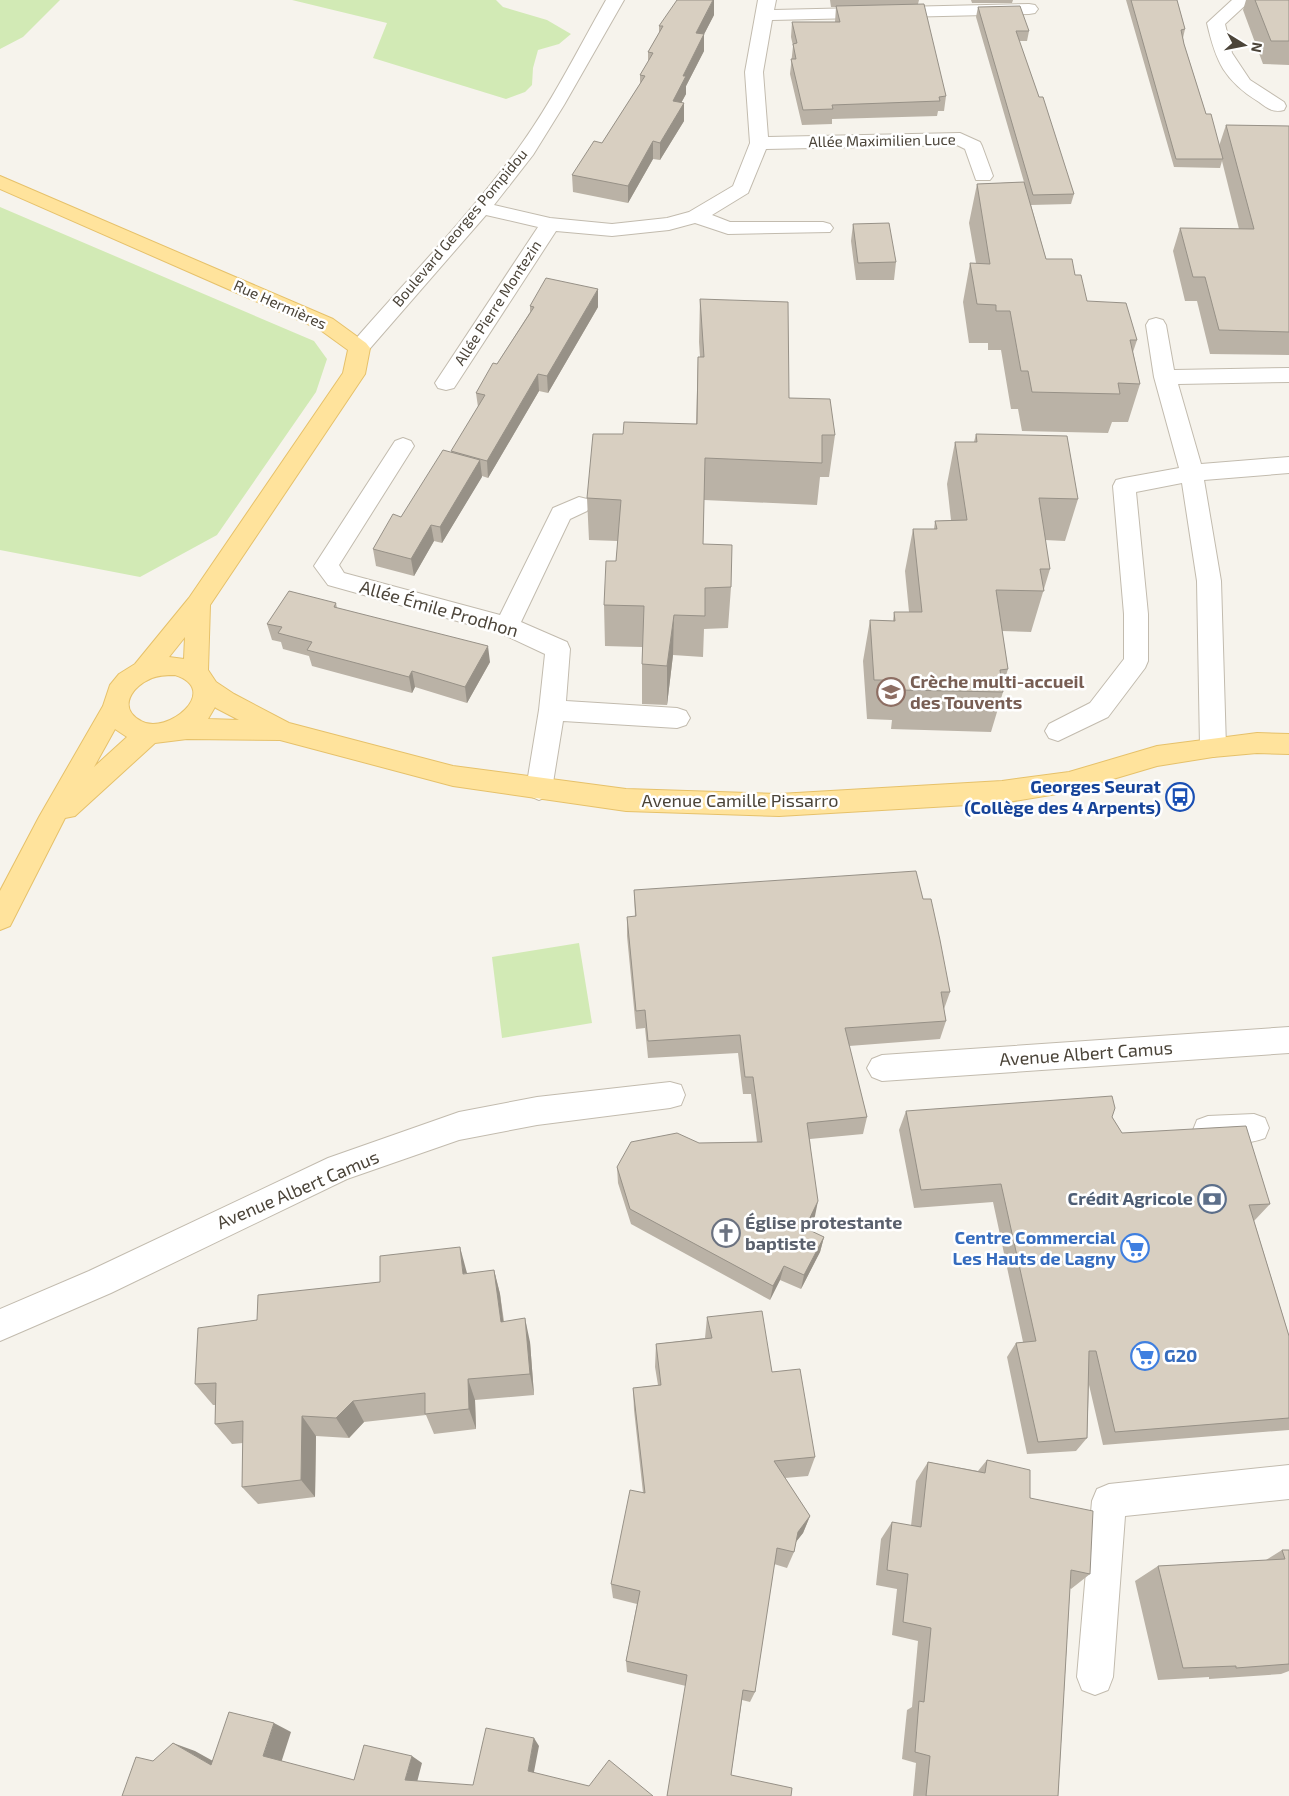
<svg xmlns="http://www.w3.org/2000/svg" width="1289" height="1796" font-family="'Exo 2',sans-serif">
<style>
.green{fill:#d2eab5}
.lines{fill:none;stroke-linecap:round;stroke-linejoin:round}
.minor-casing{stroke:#c2bbae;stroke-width:2}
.major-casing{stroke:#e6c16a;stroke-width:2}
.minor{fill:#fff;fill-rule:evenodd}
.major{fill:#ffe39c;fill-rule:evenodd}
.wall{fill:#bab2a6}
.shaded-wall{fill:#979187}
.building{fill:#d8cfc1;stroke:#979187}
.labels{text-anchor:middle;stroke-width:5;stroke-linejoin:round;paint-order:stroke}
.far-street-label{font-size:15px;fill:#4b4439;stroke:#fff}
.street-label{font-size:18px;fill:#4b4439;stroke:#fff}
.education-label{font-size:18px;font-weight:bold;fill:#785e54;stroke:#fff;text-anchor:start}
.transit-label{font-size:18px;font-weight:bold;fill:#164399;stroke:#fff;text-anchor:end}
.service-label{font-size:18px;font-weight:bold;fill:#4e5e75;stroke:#fff;text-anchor:end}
.worship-label{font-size:18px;font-weight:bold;fill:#5b616d;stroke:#fff;text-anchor:start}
.shop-label{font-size:18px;font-weight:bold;fill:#366cbe;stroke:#fff;text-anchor:end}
</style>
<rect width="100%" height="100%" fill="#f6f3ec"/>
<path class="green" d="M0,0H60L23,37L0,49Z
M292,0H496L503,7L547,20L571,34L559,44L538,50L533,68L532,85L525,92L506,99L373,58L387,23Z
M0,207L314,341L327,359L316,392L217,535L140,577L0,550Z
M579,943L592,1023L502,1038L492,957Z"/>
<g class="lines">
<defs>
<path id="minor" d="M606,0H624L564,105L533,155L494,205L550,218L612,224L667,218L689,212L733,186L750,143L745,72L758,0H776L774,10L1029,4L1035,5L1038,9L1035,13L1029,14L772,20L763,72L768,137L960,133L980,142L982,146L993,176L990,180H976L965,149L957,145L766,149L748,193L712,215L730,222H823L830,224L833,228L830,232L728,234L695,223L669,230L612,236L556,231L454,388L446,390L438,388L435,383L538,227L486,215L366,353L359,355L352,353L348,348L352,343C406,281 465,220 515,153C550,106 577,51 606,0Z
M1232,0H1251L1225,24L1232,53L1250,80L1284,102L1286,106L1284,110C1273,113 1267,108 1259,102C1224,80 1216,62 1207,23Z
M1156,318L1163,320L1166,325L1174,370L1289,368V382L1178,384L1201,464L1289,457V473L1204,480L1221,581L1226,747L1222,754L1213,757L1204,754L1200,747L1197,581L1182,483L1136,492L1148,614V661L1145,668L1108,717L1058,741L1049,738L1045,731L1049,724L1090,703L1124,659V614L1113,486L1116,480L1124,478L1179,468L1154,377L1146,325L1149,320Z
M403,438L411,441L414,446L339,565L344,573L500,615L553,508L579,497L587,499L591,505L587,511L570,519L521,622L567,642L570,649L566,701L677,708L686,711L690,718L686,725L677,728L563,721L552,789L548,796L539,800L530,796L526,789L539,710L545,654L500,633L328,585L314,566L395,441Z
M1289,1027V1053L882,1081L872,1077L867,1068L872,1059L882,1055Z
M670,1082L681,1085L685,1095L681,1105L670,1108L537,1125L459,1140L347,1179L111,1293L0,1341V1309L89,1271L328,1158L459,1112L537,1097Z
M1254,1114L1265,1118L1269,1128L1265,1138C1246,1145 1216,1147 1197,1140L1193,1130L1197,1120L1208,1116Z
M1289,1465V1499L1125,1516L1113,1677L1108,1690L1095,1695L1082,1690L1077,1677L1092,1501L1097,1489L1109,1484Z"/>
<path id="major" d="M0,176L333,319L366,343L370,348L365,374L210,605L208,670L216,682L234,694L289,723L453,766L626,789L779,794L1002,781L1069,772L1157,746L1257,733L1289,734V754L1257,753L1213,757L1157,766L1069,792L1002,803L779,816L626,811L453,786L280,740L187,739L155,743L75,816L65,818L10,926L0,930V891L39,817L103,706L110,685L119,674L135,664L189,598L343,373L348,350L319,329L0,189ZM185,637L184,659L169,657ZM175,675C222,690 167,736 141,721C117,708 132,686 152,678C160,675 167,675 175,675ZM215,707L216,708L239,720L208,719ZM115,729L127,737L94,767Z"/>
</defs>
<use href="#minor" class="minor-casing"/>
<use href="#major" class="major-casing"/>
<use href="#minor" class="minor"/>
<use href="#major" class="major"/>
</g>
<path class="wall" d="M830,0H919L918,4L946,96L944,111H938L937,116L832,119V124L802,125L790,74L793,46L791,37L792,22H835L836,7H831Z
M971,0H1013L1012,3H972Z
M1126,0H1177L1185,29L1183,38L1184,44L1206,114L1219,146L1226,125L1289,126V355L1210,354L1197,301H1185L1173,251L1180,228L1239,229L1222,161L1220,168L1174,167Z
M1246,0H1289V65L1263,64L1243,10Z
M978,7L1029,31L1027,41H1019L1039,97L1074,194L1071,204L1031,205L1046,259L1075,275L1087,301L1137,340L1133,352L1140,384L1128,422H1112L1108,433L1022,431L1018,409H1011L1001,350H988V343H969L963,302L970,263H976L969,223L977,184L1024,182L976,17Z
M714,15L704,34V51L686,86V94L681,103H684V121L660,160L653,159L628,203L573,192L572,175L602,143L640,84V75L648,62V52L659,33V26Z
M853,224L896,262L894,280H856L851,241Z
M700,299L789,398L835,435L829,477H820L817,505L704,500L703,544L731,587L728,628L704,629L703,657L673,655L667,705L642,704V647L605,646L604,605L616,561L618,541L589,540L587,498L623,434L696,424L698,357H700L699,342Z
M530,306L598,307L548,393L539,391L488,478L482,476L442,543L434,541L414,576L376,566L373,549L401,517L451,452L478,407L476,393L497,364L530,312Z
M976,434L1078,499L1065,541L1045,540L1050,569L1031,632L1002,631L1008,669L1002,688L1003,692L991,732L891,729L892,720L867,719L863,661L870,620L893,621L894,612H909L905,571L913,529H934L935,521L951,520L947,484L955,442H974Z
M336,603L337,608L490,662L467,703L415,687L412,693L312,666L309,656L283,649L281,642L272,640L267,624Z
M634,890L923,899L950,992L944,1009L946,1021L940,1039L849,1046L867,1117L863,1134L810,1139L815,1216L808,1230L824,1237L820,1252L801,1289L780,1280L770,1300L631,1224L618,1183L617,1167L699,1143L757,1142L751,1094H743L738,1053L648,1058L645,1028L636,1029L627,936V917H635Z
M906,1111L1112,1117L1122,1133L1270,1204L1254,1221L1289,1336V1430L1103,1445L1089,1385L1087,1438L1076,1451L1027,1454L1007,1357L1016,1343L1023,1342L993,1202L914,1208L899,1130Z
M494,1270L500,1294L504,1321L530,1342L534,1395L475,1400L476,1429L434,1434L426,1415L364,1422L349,1438L316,1436L315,1497L258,1504L242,1487L243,1443L232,1444L215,1424V1405H213L195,1384L257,1320Z
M707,1317L772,1372L815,1457L808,1476L785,1478L810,1516L803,1533L796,1542L794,1552L787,1568L774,1564L755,1692L750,1702L742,1700L731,1775L667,1796L686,1686L627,1672L626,1661L637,1604L613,1598L611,1584L643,1493L634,1410L633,1388L658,1385L655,1367L656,1344L705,1338Z
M987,1460L1030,1498L1090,1574L1071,1589L1070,1588L1058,1796H913L916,1763L902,1759L907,1710L912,1707L918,1641L892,1635L897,1589L876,1585L881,1539L892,1522L911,1526L916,1481L928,1462L978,1471Z
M1282,1550H1289V1671L1281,1674L1209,1679V1677L1158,1680L1135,1581L1158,1566L1266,1560Z"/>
<path class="shaded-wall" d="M713,0H714V15L696,50V33Z
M704,34V51L686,86V94L673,118V101L683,76Z
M684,103V121L660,160V143Z
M653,141V159L628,203V186Z
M598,289V307L548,393L547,376Z
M538,374L539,391L488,478L487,461Z
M480,460L482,477L442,543L440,527Z
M431,525L434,541L414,576L411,559Z
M674,615L673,655L667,705V666Z
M488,646L490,662L467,703L465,687Z
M412,671L415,687L412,693L409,677Z
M818,1201L815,1216L801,1243L805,1228Z
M824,1237L820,1252L801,1289L804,1275Z
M460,1247L467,1273L463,1274Z
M784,1266L780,1280L770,1300L773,1286Z
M494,1270L500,1294L506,1345L501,1322Z
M525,1318L530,1342L534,1395L530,1374Z
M468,1379L475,1400L476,1429L469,1409Z
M353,1401L364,1422L349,1438L336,1418Z
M302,1416L316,1436L315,1497L301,1480Z
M810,1516L803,1533L791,1548L798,1532Z
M274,1723L291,1732L281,1763L263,1756Z
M534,1738L539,1746L533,1777L528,1771Z
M173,1743L195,1751L231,1771L211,1765Z
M412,1756L422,1763L416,1786L405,1780Z"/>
<path class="building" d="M677,0H713L696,33L704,34L683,76H686L673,101L684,103L660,143L653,141L628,186L572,175L594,141L602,143L645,76L640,75L653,53L648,52L663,26H659Z
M1131,0H1177L1185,29L1181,30L1184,44L1206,114H1211L1223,159H1176Z
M1255,0H1289V41H1271Z
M924,4L946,96L939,97L940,101L832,105L833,109L803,110L791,59H796L793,44L797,43L792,22H840L836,6Z
M1020,6L1029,31H1016L1039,97H1043L1074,194L1033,195L978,7Z
M1226,125L1289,126V332L1219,330L1205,277H1193L1180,228L1254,229Z
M1024,182L1046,259H1072L1075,275H1081L1087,301L1126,303L1137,340H1130L1140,384L1118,383L1120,394L1032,392L1028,371H1021L1010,311H996V305L977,304L970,263L990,264L977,184Z
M889,223L896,262L858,263L853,224Z
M546,278L598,289L547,376L538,374L487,461L451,451L485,395L476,393L493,363L497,364L534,307L530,306Z
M700,299L788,302L789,398L830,399L835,435H822V463L705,458L703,544L732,545L731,587L705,588V616L674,615L667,666L642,664L644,606L604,605L606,561H616L621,500L587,498L593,434H623L624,422L697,424L698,357H704Z
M976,434L1067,436L1078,499L1039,498L1050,569H1040L1044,591L996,590L1008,669L1000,670L1003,692L900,690V680H874L870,620L895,621L894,612H922L913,529H937L935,521L967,520L955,442H977Z
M443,450L480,460L440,527L431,525L411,559L373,549L393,514L401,517Z
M289,591L336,603L334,607L488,646L465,687L412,671L409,677L307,650L312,642L278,633L282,627L267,624Z
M916,871L923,899H931L940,940L950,992H941L946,1021L845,1028L867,1117L807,1123L818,1201L805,1228L824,1237L804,1275L784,1266L773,1286L630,1209L617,1167L631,1142L677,1133L699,1143L762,1142L753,1077H745L740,1035L648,1041L645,1010L636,1011L630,948L627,917L636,916L634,890Z
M1112,1096L1115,1108L1112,1117L1122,1133L1246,1126L1270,1204L1249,1205L1289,1336V1418L1115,1432L1096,1351H1089L1087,1438L1038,1442L1016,1343L1036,1341L1001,1184L921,1190L906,1111Z
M460,1247L463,1274L494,1270L501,1322L525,1318L530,1374L468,1379L469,1409L425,1414V1393L353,1401L336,1418L302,1416L301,1480L242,1487L243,1421L215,1424L216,1383L195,1384L198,1328L257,1320L258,1295L380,1282V1256Z
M762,1311L772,1372L800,1369L815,1457L774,1461L810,1516L798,1532L794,1552L777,1548L755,1692L743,1690L731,1775L792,1788L791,1796H667L687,1675L626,1661L640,1591L611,1584L630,1490L645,1493L633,1388L661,1385L656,1344L712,1338L707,1317Z
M987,1460L1030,1470V1498L1093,1511L1090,1574L1071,1570L1058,1796H926L930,1756L915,1752L919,1701L924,1702L931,1628L903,1622L908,1574L887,1570L892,1522L921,1527L928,1462L985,1473Z
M1282,1550H1289V1664L1236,1668V1666L1183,1668L1158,1566L1285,1559Z
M229,1712L274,1723L263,1756L354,1780L364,1745L412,1756L405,1780L473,1785L486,1728L534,1738L528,1771L589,1786L609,1760L653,1796H122L136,1757L153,1761L173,1743L211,1765Z"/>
<defs>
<symbol id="school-ring" viewBox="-11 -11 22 22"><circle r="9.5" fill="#fff" stroke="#8d6e63" stroke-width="1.5"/><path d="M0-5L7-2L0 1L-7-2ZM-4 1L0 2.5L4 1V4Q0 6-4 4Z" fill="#8d6e63"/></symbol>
<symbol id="bus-ring" viewBox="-11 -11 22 22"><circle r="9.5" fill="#fff" stroke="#1a4fb4" stroke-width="1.5"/><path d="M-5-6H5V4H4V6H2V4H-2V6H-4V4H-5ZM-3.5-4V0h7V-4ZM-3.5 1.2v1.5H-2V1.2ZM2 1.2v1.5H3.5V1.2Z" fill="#1a4fb4"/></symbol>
<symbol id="bank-ring" viewBox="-11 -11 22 22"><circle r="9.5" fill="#fff" stroke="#5c6f8a" stroke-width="1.5"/><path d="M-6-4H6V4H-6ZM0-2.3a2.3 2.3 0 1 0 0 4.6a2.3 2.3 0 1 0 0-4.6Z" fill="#5c6f8a"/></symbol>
<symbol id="church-ring" viewBox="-11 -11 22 22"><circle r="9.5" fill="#fff" stroke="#6b7280" stroke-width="1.5"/><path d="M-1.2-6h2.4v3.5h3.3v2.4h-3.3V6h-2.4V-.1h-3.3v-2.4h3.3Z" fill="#6b7280"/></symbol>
<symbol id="supermarket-ring" viewBox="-11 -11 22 22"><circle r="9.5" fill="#fff" stroke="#3f7fe0" stroke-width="1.5"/><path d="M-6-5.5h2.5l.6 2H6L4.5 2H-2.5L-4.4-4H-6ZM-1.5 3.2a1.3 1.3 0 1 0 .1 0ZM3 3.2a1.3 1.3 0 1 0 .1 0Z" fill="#3f7fe0"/></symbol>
</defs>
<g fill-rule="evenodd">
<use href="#school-ring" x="875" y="676" width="32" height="32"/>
<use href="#bus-ring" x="1164" y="781" width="32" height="32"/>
<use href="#bank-ring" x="1196" y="1183" width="32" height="32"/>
<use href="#church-ring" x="710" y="1217" width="32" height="32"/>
<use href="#supermarket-ring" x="1119" y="1232" width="32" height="32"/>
<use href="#supermarket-ring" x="1129" y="1340" width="32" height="32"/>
</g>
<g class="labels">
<g class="far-street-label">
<text transform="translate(882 141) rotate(-1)" y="5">Allée Maximilien Luce</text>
<text transform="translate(460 228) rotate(-50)" y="5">Boulevard Georges Pompidou</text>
<text transform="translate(498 303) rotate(-57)" y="5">Allée Pierre Montezin</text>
<text transform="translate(280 305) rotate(24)" y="5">Rue Hermières</text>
</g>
<g class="street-label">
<text transform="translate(439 609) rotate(16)" y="6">Allée Émile Prodhon</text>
<text x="740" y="807">Avenue Camille Pissarro</text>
<text transform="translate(1086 1054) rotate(-4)" y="6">Avenue Albert Camus</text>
<text transform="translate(298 1190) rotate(-23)" y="6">Avenue Albert Camus</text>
</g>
<g class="education-label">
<text x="910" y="688">Crèche multi-accueil<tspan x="910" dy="21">des Touvents</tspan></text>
</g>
<g class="transit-label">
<text x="1161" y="793">Georges Seurat<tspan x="1161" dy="21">(Collège des 4 Arpents)</tspan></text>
</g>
<g class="service-label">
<text x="1193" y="1205">Crédit Agricole</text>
</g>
<g class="worship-label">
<text x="745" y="1229">Église protestante<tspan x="745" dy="21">baptiste</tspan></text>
</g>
<g class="shop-label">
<text x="1116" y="1244">Centre Commercial<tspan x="1116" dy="21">Les Hauts de Lagny</tspan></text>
<text x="1164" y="1362" text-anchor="start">G20</text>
</g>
</g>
<g transform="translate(1244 45) rotate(100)" stroke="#ffffff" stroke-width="4" paint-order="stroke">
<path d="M0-4L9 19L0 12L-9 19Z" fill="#4b4439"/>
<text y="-8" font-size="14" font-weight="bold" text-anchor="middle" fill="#4b4439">N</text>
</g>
</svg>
